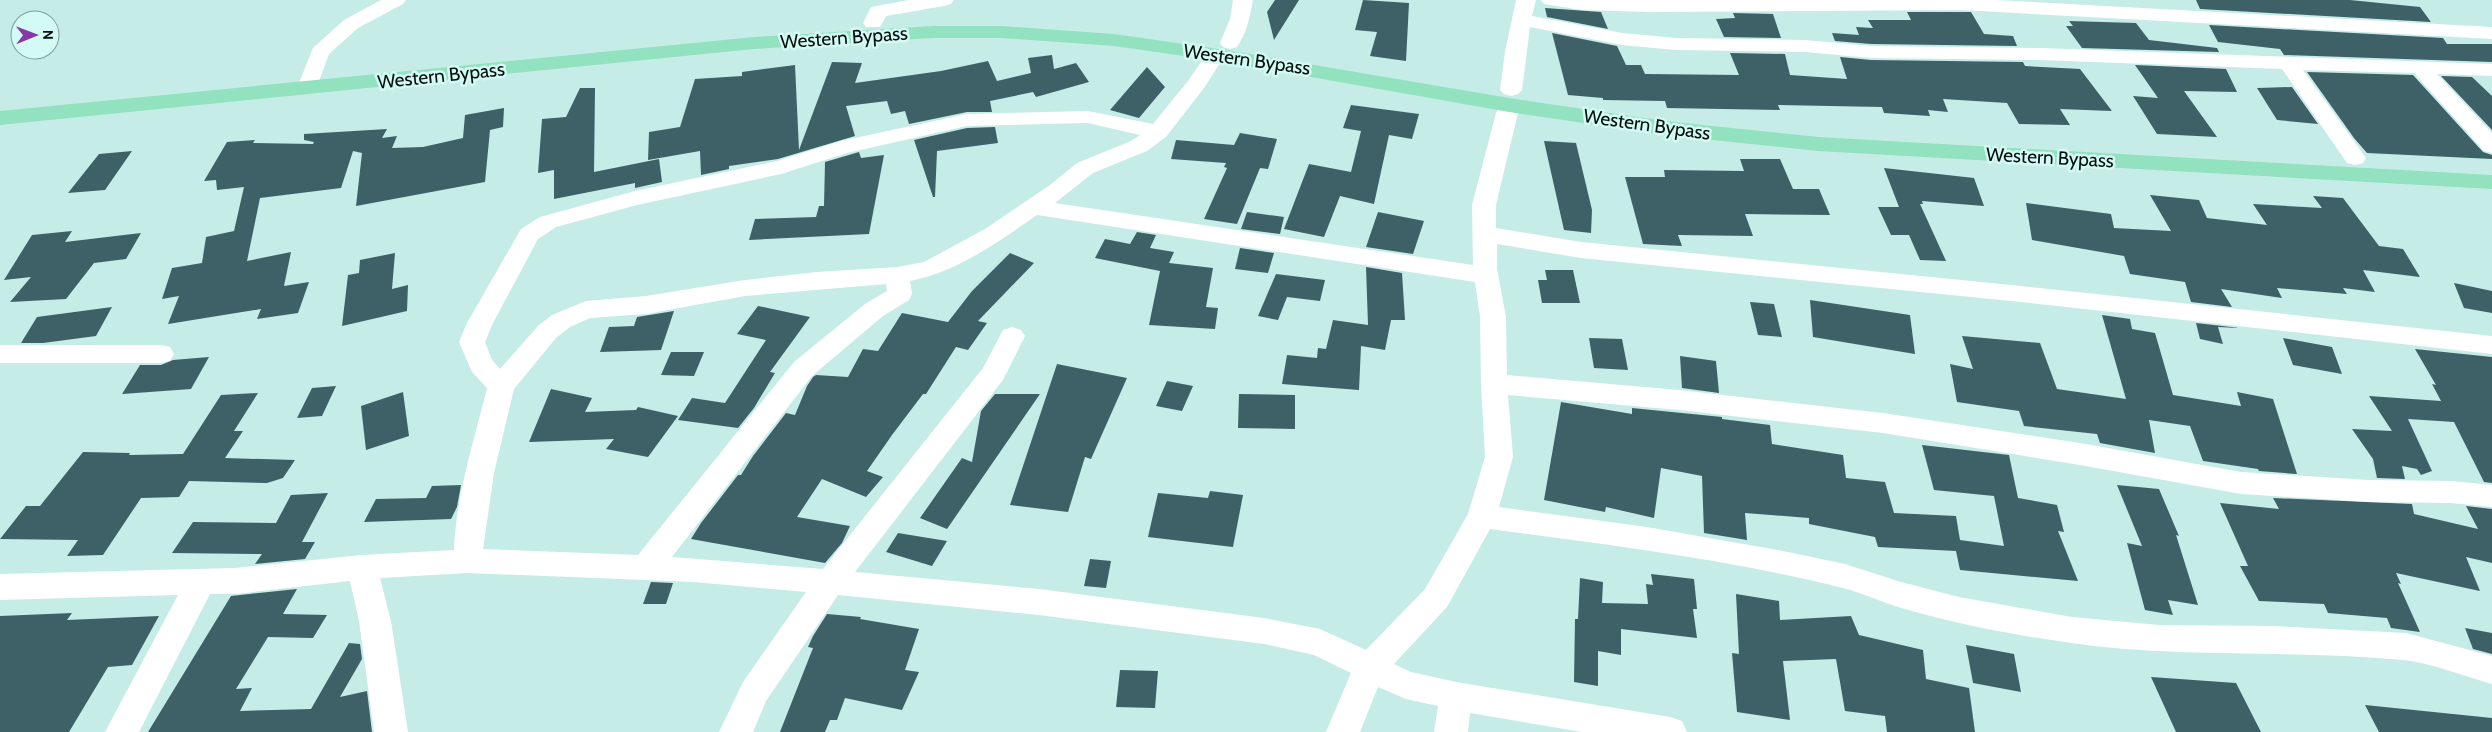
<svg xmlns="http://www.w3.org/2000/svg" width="2492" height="732" font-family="Cabin,sans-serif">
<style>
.building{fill:#3e6067}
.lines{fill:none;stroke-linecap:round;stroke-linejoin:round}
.minor{fill:#fff;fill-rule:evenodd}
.primary{fill:#93e2bf;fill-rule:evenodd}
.labels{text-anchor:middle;stroke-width:5;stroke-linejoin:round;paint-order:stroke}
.street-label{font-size:19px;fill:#030f0d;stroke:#d3faf4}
</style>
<rect width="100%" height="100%" fill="#c6ece7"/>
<path class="building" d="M1275,0H1299L1274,40L1267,12Z
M1363,0L1409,3L1406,61L1370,56L1377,32L1355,30Z
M2196,0H2350L2420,7L2431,22L2200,9Z
M1545,8L1601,12L1608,29L1547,17Z
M1907,12H1971L1984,34L2013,36L2017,46L1871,44L1835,41L1832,33L1859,35L1856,27L1873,28L1868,20H1911Z
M1733,13L1773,14L1781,38L1724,37L1716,19L1735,18Z
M2069,21L2136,23L2149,40L2217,48L2219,52L2082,48L2066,26H2073Z
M2209,25L2443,38L2447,44H2492V62L2284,55L2280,49L2218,42Z
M1552,33L1617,46L1626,65H1641L1645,74L1739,75L1730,53L1785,54L1790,75L1847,79L1840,57L1871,60L2023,62L2025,66L2080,69L2112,111L2060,109L2070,125L2019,124L2007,103L1943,99L1948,112L1928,110L1930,116L1884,113L1882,107L1778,105L1780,110L1667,108L1665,101L1603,100V98L1568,95Z
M1052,55L1054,69L1076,63L1089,82L1036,97L1033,92L990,101L992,112H967L909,124L905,111L891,114L887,101L846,106L855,136L778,159L729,166V169L701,175L700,151L648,160L649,132L680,127L695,79L742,76V72L795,65L799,150L832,62L862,63L855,83L941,71L988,61L997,81L1031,73L1028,58Z
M2135,65L2226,69L2237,92L2184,91L2217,137L2157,134L2133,96L2158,98Z
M1147,67L1165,87L1139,118L1110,110Z
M2307,72L2413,75L2483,152L2492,155V159L2367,153L2354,138Z
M2441,76L2472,77L2492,96V130Z
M2292,87L2318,124L2277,120L2257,88Z
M580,88H595L594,172L659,159L662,182L635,188V183L554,199V170L538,173L542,119L566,117Z
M1351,105L1419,114L1412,139L1389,135L1374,204L1340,196L1324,237L1284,229L1309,164L1351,172L1361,131L1343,128Z
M504,108L503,127L490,130L485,182L356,206L362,153L353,151L341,188L260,198L247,261L291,252L284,286L309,282L298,313L257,319L261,309L168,324L179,296L162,299L172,268L202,263L206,237L234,231L244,187L217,190L216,180L204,181L227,142L255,140L253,143L313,144L314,142L304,140V134L387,129L382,138L397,136L392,148L423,147L463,138L465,115Z
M995,127L998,143L937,151L935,197H933L914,140L967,128Z
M1240,133L1277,139L1268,169L1260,168L1237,224L1204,219L1227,168L1224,167L1226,163L1171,159L1176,140L1234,145Z
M1544,141L1576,143L1592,210L1591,233L1564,230Z
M132,151L105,190L68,193L99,154Z
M859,152L861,158L884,155L869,234L749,240L755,219L816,217L819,206H824L825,162Z
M1740,159H1780L1793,189H1819L1830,215L1745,214L1753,236L1678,235L1682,246L1643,244L1625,177H1665L1664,170L1744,171Z
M1884,168L1974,178L1984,206L1922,201L1923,204H1920L1946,261L1920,260L1909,235H1891L1878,207H1899Z
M2150,195L2199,200L2207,218L2267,225L2253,204L2322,208L2313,196L2343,198L2379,246L2403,249L2420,277L2363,270L2375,292L2343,288L2347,294L2277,288L2282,298L2221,289L2232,307L2191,302L2185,282L2130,274L2124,256L2032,240L2026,203L2111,214L2114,228L2171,231Z
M1247,212L1284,217L1280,234L1241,229Z
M1378,212L1424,221L1413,254L1366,247Z
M72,231L65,242L141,233L126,259L94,263L66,299L10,302L31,277L4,280L32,235Z
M1137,232L1156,235L1150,248L1174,252L1169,263L1213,268L1206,307L1218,308L1215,329L1149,325L1160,271L1095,258L1105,239L1130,244Z
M1240,248L1274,253L1268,273L1235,269Z
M395,253L392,289L408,285L407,311L342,326L348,275L359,273L360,260Z
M1010,253L1034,263L978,321L987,323L968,350L956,347L926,394H923L892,435L867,471L883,477L866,497L822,479L797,517L850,526L842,543L825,563L691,539L701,523L738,475H741L753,456L786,413L795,415L807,386L813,377L816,375L848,377L863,349L878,351L902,313L948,322L972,291Z
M1366,267L1402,273L1405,320H1391L1385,350L1361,346L1359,390L1282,384L1287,355L1317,358L1318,348L1326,349L1333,320L1368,325Z
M1545,270H1573L1580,303H1542L1538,280H1547Z
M1276,274L1325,280L1320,301L1287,297L1278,320L1258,316Z
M2454,283L2492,291V313L2464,308Z
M1810,300L1910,315L1915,354L1813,337Z
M1750,302L1774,304L1782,337L1758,335Z
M758,306L810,317L770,372L775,373L754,408L738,428L678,420L692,398L725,403L766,340L737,334Z
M112,307L96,336L43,343H21L37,317Z
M674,311L661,350L600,352L609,327L634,326L637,317Z
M2102,315L2130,319L2132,329L2155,333L2173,395L2241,406L2237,392L2273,399L2297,474L2259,471L2258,469L2203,461L2190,426L2149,420L2155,453L2100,443L2097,434L2024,426L2019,411L1957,402L1950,364L1973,369L1962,336L2040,343L2057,389L2126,399Z
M2196,323L2240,328L2218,327L2223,344L2200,339Z
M1589,338L1622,339L1628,370L1594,368Z
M2283,338L2332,347L2342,374L2293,365Z
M2415,349L2492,357V483L2484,482L2454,422L2408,419L2432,471L2421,475L2417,469L2402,466L2405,479L2377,478L2373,459L2352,429L2392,431L2369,396L2441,401L2432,384L2436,385Z
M671,352H704L694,376L661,375Z
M1680,356L1716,361L1719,393L1682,388Z
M209,357L191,389L122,394L140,365H161L173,360Z
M1057,364L1127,378L1091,459L1085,457L1068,512L1010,505Z
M1167,381L1193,386L1182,411L1156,406Z
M336,386L322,416L297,418L312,388Z
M551,389L592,398L585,412L636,410L638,407L678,416L648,457L606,449L614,439L529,442Z
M403,392L409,436L366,450L361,406Z
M258,393L234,431H243L225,458L295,460L283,478L267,483L189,481L179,497L141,498L103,555L67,556L78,540L0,539L26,506H40L83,452L130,453L129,455L183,454L221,395Z
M995,394H1040L947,529L920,518L962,458L972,462L981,411Z
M1239,394L1295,395V429L1238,428Z
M1561,402L1632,414V408L1722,417V419L1770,425L1772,444L1843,455L1846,478L1885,482L1894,513L1956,516L1960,540L2004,546L1994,496L1934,490L1922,445L2009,455L2018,498L2057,505L2064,532L2058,531L2078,581L1960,570L1956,551L1878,547L1875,537L1809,524V518L1745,513L1747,540L1704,533L1702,476L1661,468L1654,518L1606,507L1605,512L1544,500Z
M461,485L457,507L451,519L364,522L376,499L426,498L432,486Z
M2117,485L2159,489L2179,536L2176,535L2198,605L2168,600L2173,615L2145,610L2127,543L2142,546Z
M1210,491L1243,495L1233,547L1148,537L1158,493L1208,498Z
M328,493L302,542H315L305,559L255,564L262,554L172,553L193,522L276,523L291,495Z
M2273,498L2412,504L2414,514L2478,529L2466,506L2492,509V563L2466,557L2480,591L2396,573L2401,584L2398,583L2420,632L2391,628L2387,618L2328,613L2324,604L2259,601L2240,566H2248L2220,503L2279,509Z
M898,533L947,541L932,566L886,552Z
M1090,559L1111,561L1106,588L1084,586Z
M1651,574L1694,579L1697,609H1693L1697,638L1621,629V655L1598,651V686L1574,682L1575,619H1578L1580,578L1603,582L1602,603L1648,604L1646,584L1653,585Z
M651,582L673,583L666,604H643Z
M297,589L283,614L327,615L313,638L268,637L236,689L252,688L240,711L311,709L349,643L360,644L362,659L340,697L367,691L372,732H148L231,596Z
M1736,594L1779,601L1780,620L1851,616L1859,635L1923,650L1926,679L1969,688L1975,732H1887L1885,716L1845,711L1836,659L1783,661L1790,720L1737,712L1732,653L1739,654Z
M72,613L67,620L159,616L132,665L108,667L69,732H0V616Z
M827,614L861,617L860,619L919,629L905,670L919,672L902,710L845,698L837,720H830L825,732H780L813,648L808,647L813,636Z
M2465,628L2492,633V654L2473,649Z
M1966,645L2014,654L2021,692L1973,683Z
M1120,670L1158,671L1155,708L1116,707Z
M2151,677L2236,683L2261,732H2176Z
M2365,705L2492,718V732H2379Z"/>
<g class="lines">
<path class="minor" d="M381,0H406L403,4L358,28L329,54L315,92L308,94L301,92L297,88L313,48L344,20Z
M909,0H954L951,4L944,6L886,16L880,27H866L863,23L871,7Z
M1233,0H1253C1250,16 1247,33 1237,47L1230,49L1223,47L1220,43L1230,19Z
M1516,0H1536L1532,16L1622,33L1676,38L1805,40L1871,46L2039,48L2492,64V76L2437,74L2492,133V153L2484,151L2414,73L2303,70L2366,158L2363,163L2355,165L2347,163L2282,69L2039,60L1871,58L1805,52L1676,50L1622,45L1530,27L1522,90L1518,94L1511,96L1504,94L1500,90L1505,52Z
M1541,0H1995L2492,27V39L1961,10L1648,12L1582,10L1544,4Z
M1210,57L1217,59L1220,63L1204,88L1166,137L1147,151L1093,173L1055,203L1473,265L1472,205L1496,113L1499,108L1507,107L1515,108L1518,113L1496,205V228L1581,242L2021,286L2492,336V354L2021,302L1581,258L1497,244V269L1506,317L1507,375L1679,390L1883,413L2080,443L2241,472L2369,480L2451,481L2492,485V507L2451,503L2369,502L2241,494L2080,465L1883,433L1679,410L1508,395L1513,457L1499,507L1647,527L1783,551L1845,564L1901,582L1959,597L2072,617L2159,625L2272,626L2406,633L2492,656V684C2463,676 2432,663 2403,660C2293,649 2181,659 2071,643C2014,635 1956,624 1901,608C1881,602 1863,593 1843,588C1727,559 1607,545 1490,529L1447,607L1394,664L1411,672L1456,682L1670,717L1682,721L1687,732H1582L1470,713L1468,732H1434L1438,706L1406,699L1378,687L1360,732H1326L1351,673L1314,655L1264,644L1039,615L838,595L766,701L753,732H719L743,682L806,592L694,582L468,573L380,578L391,621L408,732H374L359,621L350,581L235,594H210L139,732H105L178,595L0,600V574L235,568L362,555L454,550C456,495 474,441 487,388L472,372L459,342L467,323L521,229L540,217L635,191L777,161L841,141L967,114L1088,111L1153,124L1188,81L1203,59ZM1088,123L1140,135L1131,141L1077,163L1050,185L985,229L924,262L897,267L817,272L745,280L646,296L586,301L552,315L538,326L500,369L492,360L485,342L493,323L538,239L556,227L637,205L781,174L847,153L967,126ZM1037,215L1475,282L1480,317L1481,384L1485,457L1468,514L1425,589L1366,650L1320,629L1264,618L1039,589L855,572L1003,380L1025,336L1021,330L1012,327L1003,330L983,368L823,569L672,557L812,376L883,316L909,300L912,294L910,281C957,272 998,242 1037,215ZM886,284L887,291L865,304L794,362L638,555L483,549L494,473L514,389L556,338L570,327L590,318L646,314L745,296Z
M0,345H161L170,347L174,354L170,361L161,363H0Z"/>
<path class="primary" d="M933,26H1000L1114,34L1226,50L1509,98L1664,121L1818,137L2492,175V189L1818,151L1664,135L1509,112L1226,62L1114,46L1000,38H933L754,49L0,125V111L754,37Z"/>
</g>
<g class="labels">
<g class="street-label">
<text transform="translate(844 37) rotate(-4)" y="7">Western Bypass</text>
<text transform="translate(1247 59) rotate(8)" y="7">Western Bypass</text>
<text transform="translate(441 75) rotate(-6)" y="7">Western Bypass</text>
<text transform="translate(1647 124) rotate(8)" y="7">Western Bypass</text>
<text transform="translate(2050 157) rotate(3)" y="7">Western Bypass</text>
</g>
</g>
<g transform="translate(35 35) rotate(89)"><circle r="24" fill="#d3faf4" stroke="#809c98"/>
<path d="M0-4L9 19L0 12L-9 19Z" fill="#8738a8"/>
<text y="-8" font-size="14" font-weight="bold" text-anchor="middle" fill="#030f0d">N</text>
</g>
</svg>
